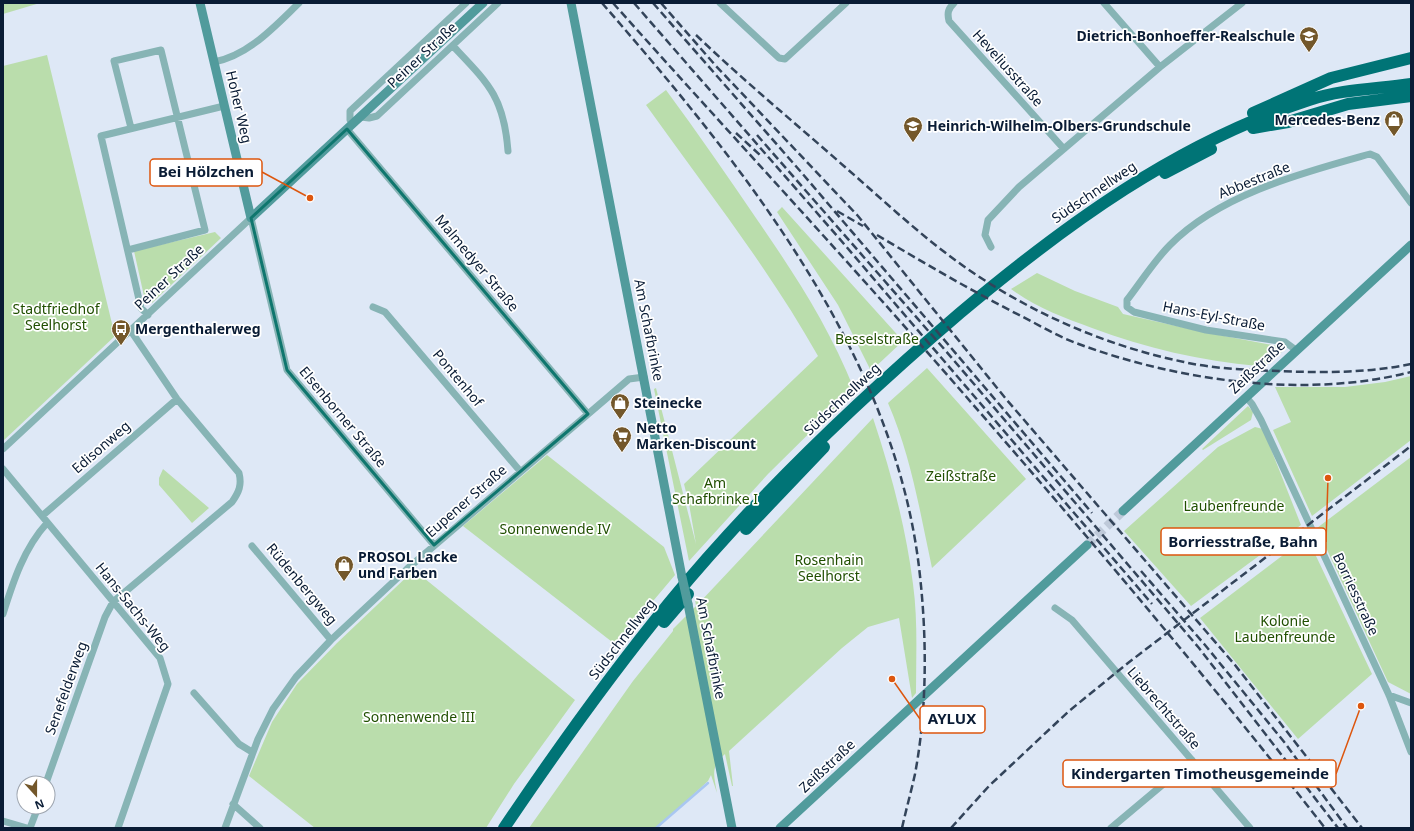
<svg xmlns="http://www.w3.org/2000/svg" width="1414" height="831" font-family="'Noto Sans',sans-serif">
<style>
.green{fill:#baddac}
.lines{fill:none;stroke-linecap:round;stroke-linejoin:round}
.stream{stroke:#a9c7f1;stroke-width:2.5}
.secondary-tunnel{stroke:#bec9d9;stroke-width:9;stroke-dasharray:9 4.5;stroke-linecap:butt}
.street{stroke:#87b4b5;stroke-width:7}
.secondary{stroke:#519b9c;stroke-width:9}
.highway{stroke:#007476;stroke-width:12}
.rail{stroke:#33445a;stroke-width:2.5;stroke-dasharray:8 4;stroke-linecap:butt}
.secondary-bridge{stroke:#519b9c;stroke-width:9}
.marked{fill:none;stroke:#0f766e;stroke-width:3;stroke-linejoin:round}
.labels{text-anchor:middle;stroke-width:3.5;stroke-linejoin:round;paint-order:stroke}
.poi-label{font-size:14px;font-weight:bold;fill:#0a1c35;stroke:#fff;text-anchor:start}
.street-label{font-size:14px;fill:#0a1c35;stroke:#fff}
.park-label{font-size:14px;fill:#204f00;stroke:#fff}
.leader{fill:none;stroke:#dd560e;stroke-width:1.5}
.callout-dot{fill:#dd560e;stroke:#fff;stroke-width:1.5}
.callout{fill:#fff;stroke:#dd560e;stroke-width:1.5}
.callout-label{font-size:15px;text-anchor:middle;font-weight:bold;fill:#0a1c35}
</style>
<rect width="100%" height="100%" fill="#dee8f6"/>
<path class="green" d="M3,3H40L3,14Z
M47,55L115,336L3,441V66Z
M666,90C698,133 728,177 758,221C796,276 829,327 854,389L768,474L689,561L654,389L656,388L696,544L689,504L684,484L818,356C768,267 705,188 646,105Z
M782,207L903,341L871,371L838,305L777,212Z
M215,232L221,238L152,303L144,296L134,251Z
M1037,273L1075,291L1118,307L1123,314L1203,332L1283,347L1285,349L1268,364L1258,366C1201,361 1146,348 1092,328C1064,318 1035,307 1011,289Z
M927,368L1026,479L932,568C920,512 911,456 888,403Z
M1411,376V440L1312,516L1273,430L1291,422L1275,387H1345L1385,382Z
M1248,406L1253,412L1251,420L1203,450L1202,449Z
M873,418C891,472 906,528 913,584C918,620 916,657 916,693L912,698L899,618L868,627L842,648L729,751L733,786H732L725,754C710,767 714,775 717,793L711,775L708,781L657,828H529L633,681L673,631V629L696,606L695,599L700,602Z
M1255,427L1263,429L1301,525L1191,606L1124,531L1218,447Z
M547,455L664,547L675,575L616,645L463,526Z
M1411,457V694L1388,682L1317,528Z
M163,469L209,508L192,523L159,485V478Z
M1307,537L1372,674L1298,739L1200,618Z
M414,570L575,700L514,784L486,828H315L249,776L272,722L297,684L337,643Z"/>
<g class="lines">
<path class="stream" d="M656,828L708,783"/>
<path class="secondary-tunnel" d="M1087,545L1123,511"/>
<path class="street" d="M720,3L779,58L785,59L846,3
M954,3C948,9 947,13 949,21L1064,149
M1104,3L1160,67
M453,46C488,83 504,97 508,151
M214,62C249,55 274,27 299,3
M361,117L369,118L377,116L498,3
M353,124L350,120V111L466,3
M347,129L588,414
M251,218L287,370L434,545
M991,247L985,235L988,220L1019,187L1160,67L1242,3
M128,250L205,230L161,50L114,61L131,128
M373,307L385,312L520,471
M148,315L141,308L101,136L224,106
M1296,350L1285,342L1206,330L1134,312L1127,307V300C1141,282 1154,261 1170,245C1220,194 1302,173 1370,154L1377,157L1411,203
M1246,397L1252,404L1261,420L1389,695L1411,752
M3,449L251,218
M3,469L160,658L168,684L118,828
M42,516L177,399
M252,546L331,640
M1055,608L1072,620L1250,828
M3,614C13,582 24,548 47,523
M194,693L239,744L252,752
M1389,695L1411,703
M46,783L105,617L113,602L232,502C239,492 242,485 239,473L177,399L131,331
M233,804L260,828
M3,821L27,828
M30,828L38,807
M225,828L258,739L273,709L296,677L331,640L407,569L629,379L644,377
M1111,828L1192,760"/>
<path class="secondary" d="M200,3L251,218
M571,3L682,577
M251,218L483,3
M1123,511L1411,245
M688,604L732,828
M780,828L1087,545"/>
<path class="highway" d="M1253,113L1331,78L1411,58
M1253,128L1288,122L1348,104L1411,96
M1165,173L1211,149
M746,529L824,447
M664,622L688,594
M504,828C556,751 610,675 669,603C756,497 856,402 960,313C1066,224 1177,143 1309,100C1342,89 1377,89 1411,84"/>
<path class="rail" d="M602,3C742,164 897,355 920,576C927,640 927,710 915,774C911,792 906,810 902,828
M613,3C720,123 830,241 935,361C1069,514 1200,668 1325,828
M634,3L838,237L1152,604
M653,3L801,172L1092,513
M661,3L716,66L858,216L1006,399L1235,665L1362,828
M696,35C744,81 795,123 845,167C883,200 921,236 962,265C1028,312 1106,346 1184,362C1215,369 1248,370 1279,371C1325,373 1366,373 1411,364
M736,133L760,155
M757,135L945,350L1199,648L1338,828
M837,211L863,226
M877,235C924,263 972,291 1021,316C1039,325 1057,336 1076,343C1177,381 1306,399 1411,372
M1141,571L1205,645L1285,743L1347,828
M951,828L989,786L1069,711L1128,663L1411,446"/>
<path class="secondary-bridge" d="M682,577L688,604"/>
</g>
<path class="marked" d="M347,129L588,414L434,545L287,370L251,218Z"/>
<defs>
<symbol id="school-pin" viewBox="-11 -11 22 30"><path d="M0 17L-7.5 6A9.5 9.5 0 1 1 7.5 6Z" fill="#73572a" stroke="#fff"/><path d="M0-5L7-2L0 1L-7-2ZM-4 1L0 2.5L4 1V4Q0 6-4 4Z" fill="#fff"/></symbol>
<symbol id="shop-pin" viewBox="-11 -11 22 30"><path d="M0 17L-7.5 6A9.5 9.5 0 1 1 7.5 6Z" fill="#73572a" stroke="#fff"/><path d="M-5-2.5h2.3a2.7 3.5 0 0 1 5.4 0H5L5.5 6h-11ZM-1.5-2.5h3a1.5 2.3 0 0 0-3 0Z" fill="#fff"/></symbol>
<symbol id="bus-pin" viewBox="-11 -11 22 30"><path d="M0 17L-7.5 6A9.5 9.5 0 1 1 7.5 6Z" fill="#73572a" stroke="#fff"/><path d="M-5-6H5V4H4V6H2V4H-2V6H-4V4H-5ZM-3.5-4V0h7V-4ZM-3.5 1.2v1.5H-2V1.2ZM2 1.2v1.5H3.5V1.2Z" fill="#fff"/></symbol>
<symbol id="supermarket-pin" viewBox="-11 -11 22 30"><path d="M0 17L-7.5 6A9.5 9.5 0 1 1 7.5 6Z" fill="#73572a" stroke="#fff"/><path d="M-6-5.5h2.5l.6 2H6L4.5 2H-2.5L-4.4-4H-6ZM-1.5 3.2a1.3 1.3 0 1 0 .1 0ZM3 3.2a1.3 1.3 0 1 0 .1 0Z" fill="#fff"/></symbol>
</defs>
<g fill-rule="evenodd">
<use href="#school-pin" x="1298" y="25" width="22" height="30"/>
<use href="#shop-pin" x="1383" y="109" width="22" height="30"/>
<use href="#school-pin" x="902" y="115" width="22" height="30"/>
<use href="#bus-pin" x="110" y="318" width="22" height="30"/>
<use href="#shop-pin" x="609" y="392" width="22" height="30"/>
<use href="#supermarket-pin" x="611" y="425" width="22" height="30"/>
<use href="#shop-pin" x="333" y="554" width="22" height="30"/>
</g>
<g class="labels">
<g class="poi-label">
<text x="1295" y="41" text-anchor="end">Dietrich-Bonhoeffer-Realschule</text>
<text x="1380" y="125" text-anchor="end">Mercedes-Benz</text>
<text x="927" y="131">Heinrich-Wilhelm-Olbers-Grundschule</text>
<text x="135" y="334">Mergenthalerweg</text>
<text x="634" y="408">Steinecke</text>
<text x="636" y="433">Netto<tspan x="636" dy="16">Marken-Discount</tspan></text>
<text x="358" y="562">PROSOL Lacke<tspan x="358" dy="16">und Farben</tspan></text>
</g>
<g class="street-label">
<text transform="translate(422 55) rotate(-43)" y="5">Peiner Straße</text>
<text transform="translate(1008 68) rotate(48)" y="5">Heveliusstraße</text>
<text transform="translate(239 107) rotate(77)" y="5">Hoher Weg</text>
<text transform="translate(1254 180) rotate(-22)" y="5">Abbestraße</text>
<text transform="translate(1094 192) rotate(-34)" y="5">Südschnellweg</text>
<text transform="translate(477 263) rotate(50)" y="5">Malmedyer Straße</text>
<text transform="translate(169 277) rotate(-43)" y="5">Peiner Straße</text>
<text transform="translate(1214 316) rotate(11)" y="5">Hans-Eyl-Straße</text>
<text transform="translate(649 330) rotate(79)" y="5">Am Schafbrinke</text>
<text transform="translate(1257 367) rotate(-43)" y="5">Zeißstraße</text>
<text transform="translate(458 378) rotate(50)" y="5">Pontenhof</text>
<text transform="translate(842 399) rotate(-43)" y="5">Südschnellweg</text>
<text transform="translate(343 417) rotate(50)" y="5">Elsenborner Straße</text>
<text transform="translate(101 447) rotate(-41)" y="5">Edisonweg</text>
<text transform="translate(466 501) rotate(-41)" y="5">Eupener Straße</text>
<text transform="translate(302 584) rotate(50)" y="5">Rüdenbergweg</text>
<text transform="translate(1356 594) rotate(65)" y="5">Borriesstraße</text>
<text transform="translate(133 607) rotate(51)" y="5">Hans-Sachs-Weg</text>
<text transform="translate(622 639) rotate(-52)" y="5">Südschnellweg</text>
<text transform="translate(711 648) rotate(79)" y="5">Am Schafbrinke</text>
<text transform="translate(66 688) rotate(-70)" y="5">Senefelderweg</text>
<text transform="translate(1164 708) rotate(49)" y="5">Liebrechtstraße</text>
<text transform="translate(827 766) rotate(-43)" y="5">Zeißstraße</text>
</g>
<g class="park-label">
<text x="56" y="314">Stadtfriedhof<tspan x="56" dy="16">Seelhorst</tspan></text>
<text x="877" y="344">Besselstraße</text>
<text x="961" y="481">Zeißstraße</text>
<text x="715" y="488">Am<tspan x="715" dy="16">Schafbrinke I</tspan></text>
<text x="1234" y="511">Laubenfreunde</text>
<text x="555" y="534">Sonnenwende IV</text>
<text x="829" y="565">Rosenhain<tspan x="829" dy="16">Seelhorst</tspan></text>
<text x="1285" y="626">Kolonie<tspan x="1285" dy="16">Laubenfreunde</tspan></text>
<text x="419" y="722">Sonnenwende III</text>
</g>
</g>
<path class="leader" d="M310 198L262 172M1328 478L1326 542M892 679L920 719M1361 706L1336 774"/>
<g class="callout-dot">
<circle cx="310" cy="198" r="4"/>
<circle cx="1328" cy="478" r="4"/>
<circle cx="892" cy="679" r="4"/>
<circle cx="1361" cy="706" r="4"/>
</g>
<g class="callout">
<rect x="150" y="159" width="112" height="27" rx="4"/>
<rect x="1161" y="528" width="165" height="27" rx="4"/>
<rect x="920" y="706" width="65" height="27" rx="4"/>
<rect x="1063" y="760" width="273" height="27" rx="4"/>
</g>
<g class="callout-label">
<text x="206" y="177">Bei Hölzchen</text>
<text x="1243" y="547">Borriesstraße, Bahn</text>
<text x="952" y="724">AYLUX</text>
<text x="1200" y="779">Kindergarten Timotheusgemeinde</text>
</g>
<rect width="1414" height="831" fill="none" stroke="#0a1c35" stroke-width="8"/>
<g transform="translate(36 795) rotate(159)"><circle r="19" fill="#ffffff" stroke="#9da4ae"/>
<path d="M0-3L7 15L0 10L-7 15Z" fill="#73572a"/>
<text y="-6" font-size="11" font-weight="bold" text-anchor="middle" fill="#0a1c35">N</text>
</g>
</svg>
